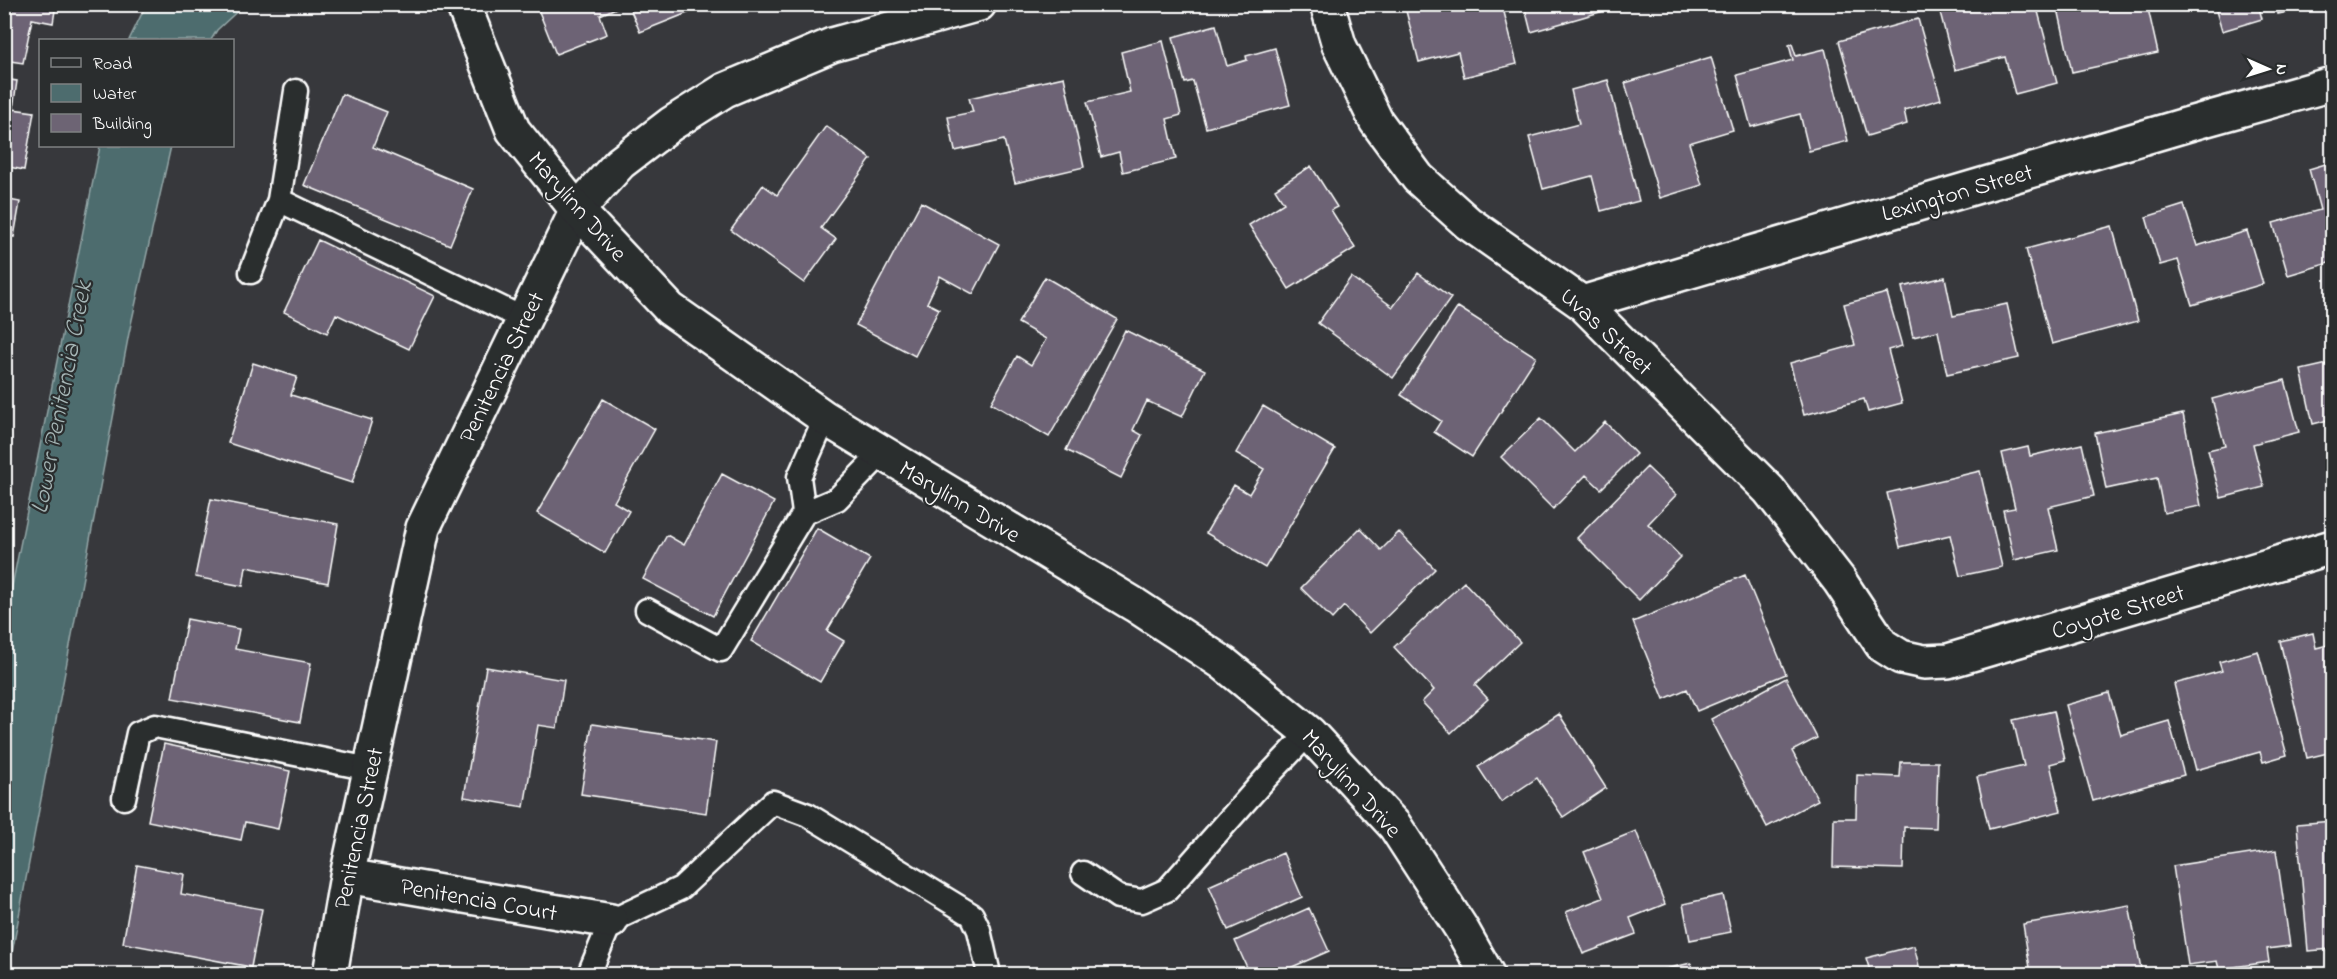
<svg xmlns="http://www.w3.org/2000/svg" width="2337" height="979" font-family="'Indie Flower',sans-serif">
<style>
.water{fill:#4d6c6e;stroke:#94a7a8;stroke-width:1.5}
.building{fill:#6d6474;stroke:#fff;stroke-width:1.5}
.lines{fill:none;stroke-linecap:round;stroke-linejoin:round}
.service-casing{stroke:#fff;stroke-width:27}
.minor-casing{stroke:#fff;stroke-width:38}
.tertiary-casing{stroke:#fff;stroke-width:38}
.service{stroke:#2a2d2e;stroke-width:22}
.minor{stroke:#2a2d2e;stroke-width:33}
.tertiary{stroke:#2a2d2e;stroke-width:33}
.labels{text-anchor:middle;stroke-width:4.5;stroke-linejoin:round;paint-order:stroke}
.street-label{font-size:24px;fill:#fff;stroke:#2a2d2e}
.water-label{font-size:26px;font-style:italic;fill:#a6b6b6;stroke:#2a2d2e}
</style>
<rect width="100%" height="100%" fill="#37383c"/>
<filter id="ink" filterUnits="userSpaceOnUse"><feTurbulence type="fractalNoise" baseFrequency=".0167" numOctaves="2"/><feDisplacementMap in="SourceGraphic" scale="12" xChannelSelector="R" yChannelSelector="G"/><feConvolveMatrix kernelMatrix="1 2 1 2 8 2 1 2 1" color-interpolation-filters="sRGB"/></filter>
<g filter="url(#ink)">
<path class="water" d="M146,5V4L244,5L217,30L211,40H129Z
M100,146H171L129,333L8,974H5V621Z"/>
<path class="building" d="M4,4H56L53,23L32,19L23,63L4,60Z
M536,4H625L600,15L607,34L556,54Z
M628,4H687L690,12L640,32Z
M1415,4H1502L1517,64L1464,77L1458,52L1419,62L1405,7Z
M1524,4H1613L1614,8L1531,32Z
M1970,4H2036L2057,83L2015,94L2005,57L1955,70L1940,12Z
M2057,4H2147L2158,53L2072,72Z
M2214,4H2258L2262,19L2222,31Z
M2277,4H2318V6L2278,14Z
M1918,19L1941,99L1904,110L1907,124L1867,136L1839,41Z
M1216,25L1227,66L1247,60L1246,56L1275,48L1290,105L1206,128L1193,81L1185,83L1173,37Z
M1163,41L1181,115L1167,119L1176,159L1123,172L1119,152L1101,157L1087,102L1130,92L1121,52Z
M1792,44L1796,56L1825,49L1848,141L1809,151L1800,114L1751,127L1737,75L1793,60L1789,45Z
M1711,57L1733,130L1689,143L1702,185L1660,198L1625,83Z
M1064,77L1084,167L1015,183L1004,140L955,151L948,117L973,112L969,98Z
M4,79L17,81L13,109L34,112L24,170L4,166Z
M1608,80L1639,201L1601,211L1592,176L1543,189L1529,137L1579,124L1571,90Z
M342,94L387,112L373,147L473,189L450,245L304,185Z
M826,126L871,159L821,228L836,239L804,283L731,230L763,185L777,195Z
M2332,162V262L2288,275L2273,223L2320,210L2309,169Z
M1311,166L1337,207L1331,210L1355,248L1289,289L1249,225L1284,203L1275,189Z
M4,199L20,202L14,237L4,235Z
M921,202L999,244L973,294L940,276L927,303L939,309L915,356L856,325Z
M2184,205L2197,246L2247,231L2263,284L2192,305L2178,260L2160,265L2146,217Z
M2112,226L2138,321L2052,344L2026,249Z
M318,240L435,296L409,349L336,314L327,333L284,312Z
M1418,273L1451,298L1393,378L1318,323L1351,277L1393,307Z
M1045,277L1117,319L1049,437L991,403L1017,356L1031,365L1046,339L1018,323Z
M1945,277L1953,316L2007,304L2019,358L1947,374L1938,331L1913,337L1902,287Z
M1887,293L1902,346L1888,350L1902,403L1868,412L1864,399L1804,415L1790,363L1855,345L1844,304Z
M1458,307L1536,357L1472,457L1434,432L1441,421L1401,395Z
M1125,330L1205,370L1182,417L1147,401L1133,430L1142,435L1121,478L1066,450Z
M253,363L297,377L291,395L372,420L352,483L228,443Z
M2332,363V419L2313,424L2301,370Z
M2285,380L2299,432L2253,444L2264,487L2221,498L2208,450L2225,446L2212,399Z
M603,399L655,429L614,502L629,511L605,553L537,513Z
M1263,406L1335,449L1265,568L1206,533L1234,485L1249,494L1264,469L1236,453Z
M2183,414L2201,506L2164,513L2157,478L2106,489L2095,433Z
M1541,418L1575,452L1605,422L1636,454L1601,489L1586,475L1553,509L1501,457Z
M2082,444L2094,496L2048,507L2058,550L2014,560L2003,510L2015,508L2002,453L2028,447L2030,456Z
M1647,467L1676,495L1648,524L1681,557L1639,600L1577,538Z
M1980,471L2002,567L1960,576L1950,535L1900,547L1887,493Z
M722,474L774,502L713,616L643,579L667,535L684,545Z
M211,499L338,524L328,583L246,567L243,586L195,577Z
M817,528L870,559L827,631L844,641L820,682L751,641Z
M1360,528L1381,550L1399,532L1435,569L1370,633L1344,606L1332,619L1301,588Z
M1745,575L1786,674L1697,711L1687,689L1664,699L1633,622Z
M1464,582L1520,642L1475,685L1488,699L1451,733L1422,702L1434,690L1394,647Z
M187,619L239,629L235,649L311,663L300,722L172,698Z
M2313,633L2316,648L2332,644V752L2307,758L2280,641Z
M2258,651L2287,755L2263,762L2260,752L2196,770L2174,684L2222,671L2219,662Z
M486,667L564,680L557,728L538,725L524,807L464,797Z
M1786,678L1817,738L1792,751L1818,800L1767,827L1711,719Z
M2109,693L2121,735L2169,721L2184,775L2093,801L2066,705Z
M2054,711L2065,760L2050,764L2061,811L1989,829L1977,777L2024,766L2013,720Z
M1559,714L1606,788L1563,817L1537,778L1501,802L1478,767Z
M592,724L716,742L706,813L581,794Z
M164,744L290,771L278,829L245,822L241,840L148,821Z
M1901,762H1938L1936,828L1904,827L1903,869L1833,867L1834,818H1856L1857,775L1900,777Z
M2332,821V949L2308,951L2297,824Z
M1636,831L1665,904L1630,918L1636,934L1583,954L1566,912L1603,898L1584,852Z
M2276,850L2290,946L2267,949L2269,962L2219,969L2217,961L2188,965L2173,866Z
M1283,853L1302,897L1228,930L1209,886Z
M137,865L184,874L181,894L262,909L251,967L123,943Z
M1723,895L1731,932L1690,940L1683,904Z
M2129,905L2142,974H2031L2023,924Z
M1309,908L1329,951L1276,974H1250L1235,941Z
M1914,946L1921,974H1871L1866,958Z
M1691,963L1693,974H1645Z
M1829,966L1832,974H1809Z
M1933,970L2007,971L2006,974H1933Z"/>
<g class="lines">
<defs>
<path id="service" d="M296,91L279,200L524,319
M251,272L279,200
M804,513L799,477L825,418
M647,610L721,650L804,513L837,499L881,454
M124,798L138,733L155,726L370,769
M1083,873L1118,897L1142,901L1167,890L1266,778L1309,733
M589,974L611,921L681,888L773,802L808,815L972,915L979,930L989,974"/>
<path id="minor" d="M1327,4L1339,45L1376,121L1418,178L1468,223L1582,303L1769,490L1839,580L1882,645L1901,657L1924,662L1948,661L2332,547
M1582,303L2189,124L2332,84
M347,876L611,921
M330,974L347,876L423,528L577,210L620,163L671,124L725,90L832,45L979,4"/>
<path id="tertiary" d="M463,4L513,130L577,210L670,309L825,418L1135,605L1223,663L1309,733L1395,826L1461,928L1487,974"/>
</defs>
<use href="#service" class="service-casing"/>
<use href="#minor" class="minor-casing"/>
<use href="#tertiary" class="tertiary-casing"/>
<use href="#service" class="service"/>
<use href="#minor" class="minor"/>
<use href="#tertiary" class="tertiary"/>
</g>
</g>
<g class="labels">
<g class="street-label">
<text transform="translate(1957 192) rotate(-16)" y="8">Lexington Street</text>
<text transform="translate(578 206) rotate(49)" y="8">Marylinn Drive</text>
<text transform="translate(1607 331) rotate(43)" y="8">Uvas Street</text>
<text transform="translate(501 367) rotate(-64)" y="8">Penitencia Street</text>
<text transform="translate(960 501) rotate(31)" y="8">Marylinn Drive</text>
<text transform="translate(2118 611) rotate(-17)" y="8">Coyote Street</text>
<text transform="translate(1352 783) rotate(48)" y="8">Marylinn Drive</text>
<text transform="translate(358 828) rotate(-78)" y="8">Penitencia Street</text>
<text transform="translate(479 899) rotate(10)" y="8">Penitencia Court</text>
</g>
<g class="water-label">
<text transform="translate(60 397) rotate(-79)" y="9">Lower Penitencia Creek</text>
</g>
</g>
<rect width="2337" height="979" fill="none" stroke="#2a2d2e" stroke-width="24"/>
<rect x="12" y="12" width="2313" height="955" fill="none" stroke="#fff" stroke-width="2" filter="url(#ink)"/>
<rect x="39" y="39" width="195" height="108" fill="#2a2d2e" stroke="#7f8182" stroke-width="1.5"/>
<rect x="51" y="58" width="30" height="9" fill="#2a2d2e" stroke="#7f8182" stroke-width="1.5"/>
<text x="93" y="69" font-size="18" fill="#ffffff">Road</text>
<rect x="51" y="84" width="30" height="18" fill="#4d6c6e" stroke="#7f8182" stroke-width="1.5"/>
<text x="93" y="99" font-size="18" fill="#ffffff">Water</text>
<rect x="51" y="114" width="30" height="18" fill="#6d6474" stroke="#7f8182" stroke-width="1.5"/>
<text x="93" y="129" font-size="18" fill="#ffffff">Building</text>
<g transform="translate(2268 69) rotate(93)" stroke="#2a2d2e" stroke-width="4.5" paint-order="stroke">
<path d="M0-4.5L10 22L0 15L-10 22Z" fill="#ffffff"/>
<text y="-9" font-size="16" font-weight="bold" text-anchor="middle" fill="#ffffff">N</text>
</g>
</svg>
